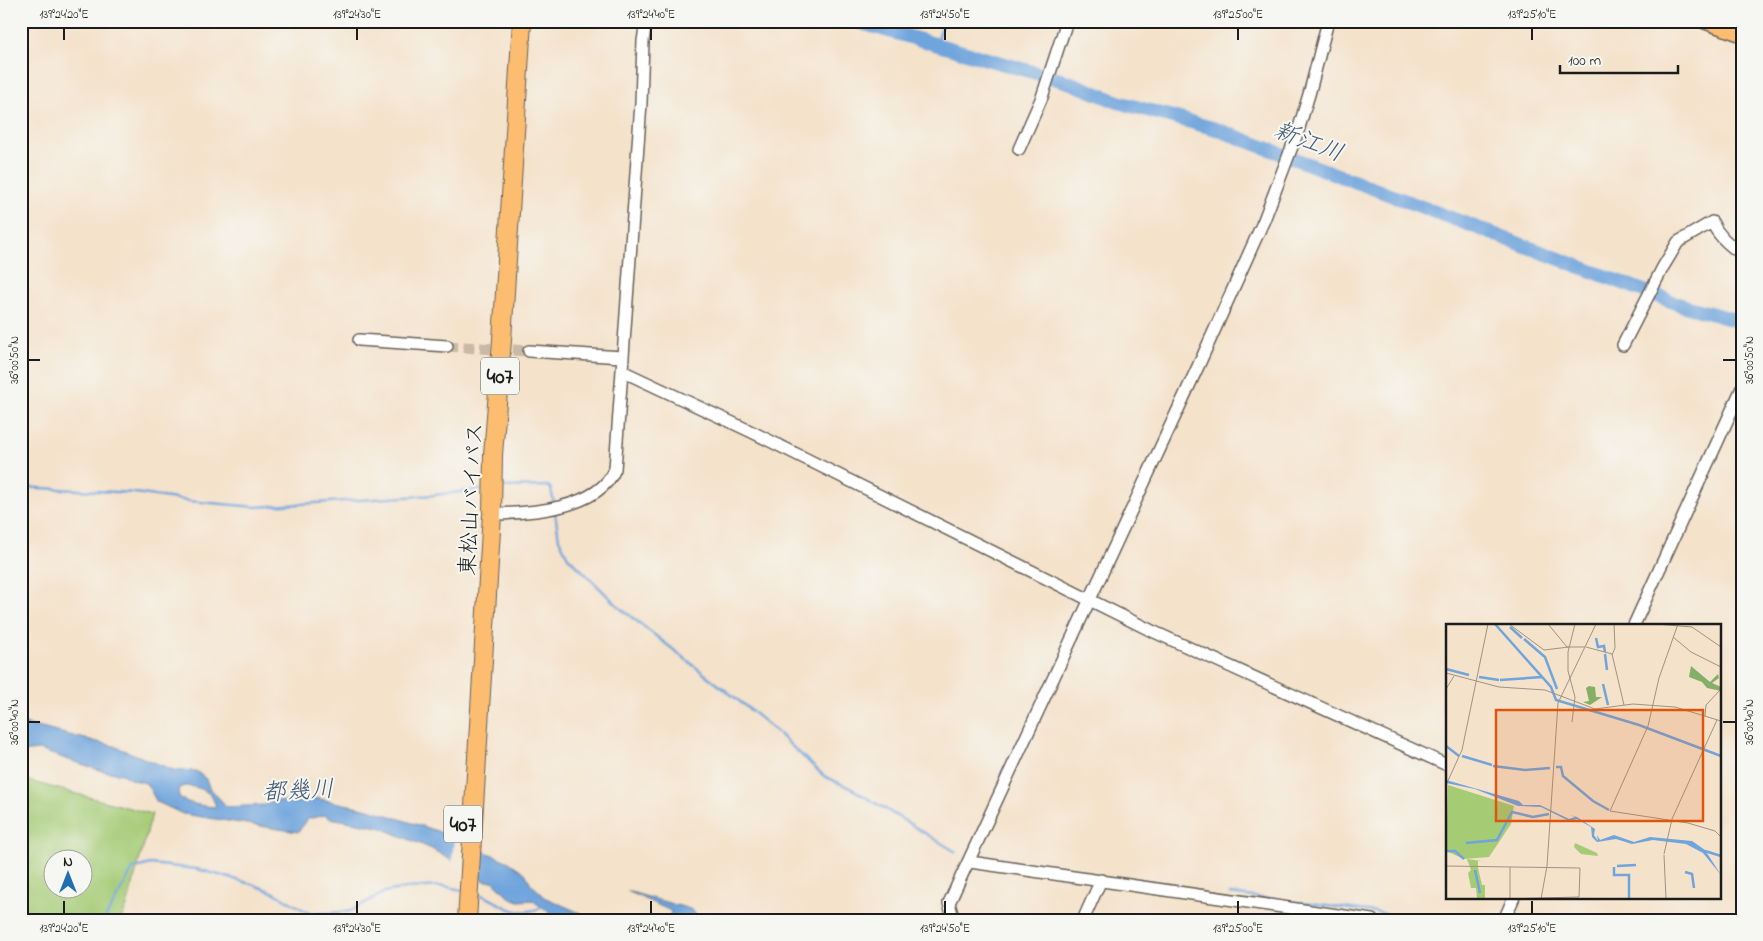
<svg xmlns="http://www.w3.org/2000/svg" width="1763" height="941" font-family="'Indie Flower','Klee One',sans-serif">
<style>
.green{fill:#a5cb75;stroke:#607448;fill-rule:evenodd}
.water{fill:#6fa4dc;stroke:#46607c;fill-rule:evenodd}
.pier{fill:#f4e2ca}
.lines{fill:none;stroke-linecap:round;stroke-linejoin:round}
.stream{stroke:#6fa4dc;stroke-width:2.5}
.river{stroke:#6fa4dc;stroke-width:14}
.minor-tunnel{stroke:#c9baa7;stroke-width:11;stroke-dasharray:11 5.5;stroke-linecap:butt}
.minor-casing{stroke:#686159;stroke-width:14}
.major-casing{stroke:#686159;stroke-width:18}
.highway-casing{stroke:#686159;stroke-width:20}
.minor{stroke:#fff;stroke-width:11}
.major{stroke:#fcbd6f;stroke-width:15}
.highway{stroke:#fcbd6f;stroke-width:18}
.ticks{fill:none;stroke:#1c1c1c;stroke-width:2}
.labels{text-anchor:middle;stroke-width:4;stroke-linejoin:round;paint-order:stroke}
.shield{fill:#f6f6f2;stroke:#5d5d5c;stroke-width:1}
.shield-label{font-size:21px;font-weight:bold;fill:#1c1c1c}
.street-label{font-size:22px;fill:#1c1c1c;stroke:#f6f6f2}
.water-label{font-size:24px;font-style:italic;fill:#415972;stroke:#f6f6f2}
.inset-river{fill:none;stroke:#6fa4dc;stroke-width:2.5}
.inset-road{fill:none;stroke:#9e9384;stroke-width:1}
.view{fill:#de560d;fill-opacity:0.15;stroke:#de560d;stroke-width:2.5}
.inset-edge{fill:none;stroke:#1c1c1c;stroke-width:2.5}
.neatline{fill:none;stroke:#1c1c1c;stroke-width:2}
.ticks-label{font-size:12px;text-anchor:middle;fill:#1c1c1c}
</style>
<rect width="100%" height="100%" fill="#f6f6f2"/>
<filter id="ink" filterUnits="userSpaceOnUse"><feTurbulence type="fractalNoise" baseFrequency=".02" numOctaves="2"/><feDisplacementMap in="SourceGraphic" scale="10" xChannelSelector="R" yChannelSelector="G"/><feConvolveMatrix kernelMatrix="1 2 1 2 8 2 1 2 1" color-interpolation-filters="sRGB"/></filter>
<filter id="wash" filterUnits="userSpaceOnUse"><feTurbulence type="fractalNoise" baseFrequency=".0096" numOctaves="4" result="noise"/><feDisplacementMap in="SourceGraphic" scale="20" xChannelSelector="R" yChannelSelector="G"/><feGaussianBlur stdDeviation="1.12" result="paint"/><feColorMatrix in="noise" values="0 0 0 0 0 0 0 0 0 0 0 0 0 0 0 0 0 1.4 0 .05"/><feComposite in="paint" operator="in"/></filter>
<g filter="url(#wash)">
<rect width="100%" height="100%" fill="#f4e2ca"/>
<path class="green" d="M21,779L152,814L127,906L121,920H21ZM52,858H82V888H52Z"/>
<path class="water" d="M21,723L114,746L173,770L196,771L206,779L209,787L227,807L265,805L274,800L294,803L315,798L369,809L437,831L509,862L525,873L531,884L546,898L596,920H559L532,900L519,901L509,897L493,881H485L432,849L379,827L330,818L325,815L308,819L298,832L183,814L157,802L146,783L132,780L122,774L102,771L39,750L21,752ZM185,786C201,787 212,791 216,807C204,806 188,805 178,796L180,788Z
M627,891L690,909L699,917L706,920H664L670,916L671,911Z"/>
<path class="pier" d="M454,836L480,847L478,880L452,864Z"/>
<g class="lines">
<path class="stream" d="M937,44L943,21
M21,487L135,493L189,501L256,507L434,495L485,489
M498,487L548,486L551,489L554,504
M555,512L559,539L568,557L620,608L743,704L770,726L824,776L854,790L956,852
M475,893C494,897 509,915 529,911C534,911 540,908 544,906
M1230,894L1376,912L1414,920
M104,920L133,869L150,864L197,869L252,884L275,893L309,913H330L350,911L385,892L406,888L443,886L462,890"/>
<path class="river" d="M854,21L1071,83L1118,102L1216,129L1681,305L1742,322"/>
</g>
</g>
<g filter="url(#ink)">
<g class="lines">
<path class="minor-tunnel" d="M447,346L529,351"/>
<defs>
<path id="minor" d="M1019,149L1042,97L1067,21
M359,340L447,346
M1623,345L1663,267L1678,242L1712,222C1718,236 1730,246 1742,254
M529,351L622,357
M622,371L752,432L1150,630L1447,765
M492,514C529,513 598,510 615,469L641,103L643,41L646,21
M1634,625L1742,388
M970,862L1372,920
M956,920L952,914L949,903L1201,360L1264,220L1298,131L1310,91L1328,21
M1083,920L1101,880
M1504,920L1514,897"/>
<path id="major" d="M1705,21L1742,34"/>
<path id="highway" d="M467,920L492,514L493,455L502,340L522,21"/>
</defs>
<use href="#minor" class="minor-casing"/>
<use href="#major" class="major-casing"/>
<use href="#highway" class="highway-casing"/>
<use href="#minor" class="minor"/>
<use href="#major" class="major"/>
<use href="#highway" class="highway"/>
</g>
</g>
<path class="ticks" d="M64,28V40M357,28V40M651,28V40M945,28V40M1238,28V40M1532,28V40M28,360H40M1723,360H1736M28,722H40M1723,722H1736M64,901V914M357,901V914M651,901V914M945,901V914M1238,901V914M1532,901V914"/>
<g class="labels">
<g class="shield">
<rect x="481" y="357.5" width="38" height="37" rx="4"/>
<rect x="444" y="805.5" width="38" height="37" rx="4"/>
</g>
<g class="shield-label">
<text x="500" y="383">407</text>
<text x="463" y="831">407</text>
</g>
<g class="street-label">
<text transform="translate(470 499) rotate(-87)" y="8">東松山バイパス</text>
</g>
<g class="water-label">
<text transform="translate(1309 141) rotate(21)" y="8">新江川</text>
<text transform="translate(298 790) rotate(-3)" y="8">都幾川</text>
</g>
</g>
<g transform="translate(1446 624)">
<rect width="275" height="275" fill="#f4e2ca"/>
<path d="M2,161L68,182L65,200L43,233L18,235L0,227ZM129,219L151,229L152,232L135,230L128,223ZM21,235L36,237H32V244L36,261H39V275L31,274L30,264H25L22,249L25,246Z" fill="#a5cb75"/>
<path d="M245,42L264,58L272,50L273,54L266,59L275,63V67L261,64L256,58L243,53ZM143,62L149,63L150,73H156L144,81L137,78L143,77L140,64Z" fill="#84af66"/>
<path d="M0,156L73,177L77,181H94L123,195L129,193L124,191L131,193L149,205L148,211L152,217L151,211L154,216L168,211L188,218L204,213L246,217L259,226L275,251L257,229L240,220L207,216L181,221L186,220L170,215L151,218L146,213L145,203L131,195L123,197L95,183L72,182L29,165L0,159Z" fill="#6fa4dc"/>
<path class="inset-river" d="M49,0L105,63L110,76L193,101L275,132M64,3L76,14M150,14L152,23L158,22L159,28M78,15L99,33L111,65M159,30L161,46M0,45L23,51M33,53L53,56M54,56L96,53M157,60L162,81M0,122L13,132M16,132L46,141M47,142L79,146L104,144M110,143H115L117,152L147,177L163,186M20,219L51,216L66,188L87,193L103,190M0,227H9L18,235M259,227L275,232M171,242L190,241M168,243V251H183V275M29,246L34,269M239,248L246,250L248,264"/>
<path class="inset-road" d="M63,0L98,26L123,23M102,0L121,23H139M210,0L246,3L275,23M232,0L213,54L202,102L164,187L242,199L269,207L275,213M227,13L245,28L275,43M140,23L166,30L178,81M166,31L169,24L168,0M0,49L53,63L99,66L149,85L187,80L229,83L275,97M0,65L8,52M259,92L260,81L275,65M126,98L129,73L122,47V28L129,0M0,161L16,126L42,0M218,230L226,195L271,96M218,231L220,275M0,242L134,244L133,273L58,275M64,243V274M95,275L101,242L112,79L150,0"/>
<path class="view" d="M50,86H257V197H50Z"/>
<rect width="275" height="275" class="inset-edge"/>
</g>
<rect width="1763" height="941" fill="none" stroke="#f6f6f2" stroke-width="55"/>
<g transform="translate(68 874)"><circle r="24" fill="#f6f6f2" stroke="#9f9f9c"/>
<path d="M0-4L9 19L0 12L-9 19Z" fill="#1f6fb2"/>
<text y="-8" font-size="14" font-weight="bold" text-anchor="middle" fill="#1c1c1c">N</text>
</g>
<path d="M1560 65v8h118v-8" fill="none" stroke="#1c1c1c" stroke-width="2.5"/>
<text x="1568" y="65" font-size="15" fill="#1c1c1c" stroke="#f6f6f2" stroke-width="4" paint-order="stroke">100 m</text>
<rect x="28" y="28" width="1708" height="886" class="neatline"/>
<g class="ticks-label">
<text x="64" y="18">139°24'20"E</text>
<text x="357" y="18">139°24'30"E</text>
<text x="651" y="18">139°24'40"E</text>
<text x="945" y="18">139°24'50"E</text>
<text x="1238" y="18">139°25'00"E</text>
<text x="1532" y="18">139°25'10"E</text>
<text transform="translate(14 360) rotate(-90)" y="4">36°00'50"N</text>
<text transform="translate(1749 360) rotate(-90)" y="4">36°00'50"N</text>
<text transform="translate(14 722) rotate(-90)" y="4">36°00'40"N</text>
<text transform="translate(1749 722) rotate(-90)" y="4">36°00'40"N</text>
<text x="64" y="932">139°24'20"E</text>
<text x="357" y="932">139°24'30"E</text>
<text x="651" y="932">139°24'40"E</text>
<text x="945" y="932">139°24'50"E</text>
<text x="1238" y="932">139°25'00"E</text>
<text x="1532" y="932">139°25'10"E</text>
</g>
</svg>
